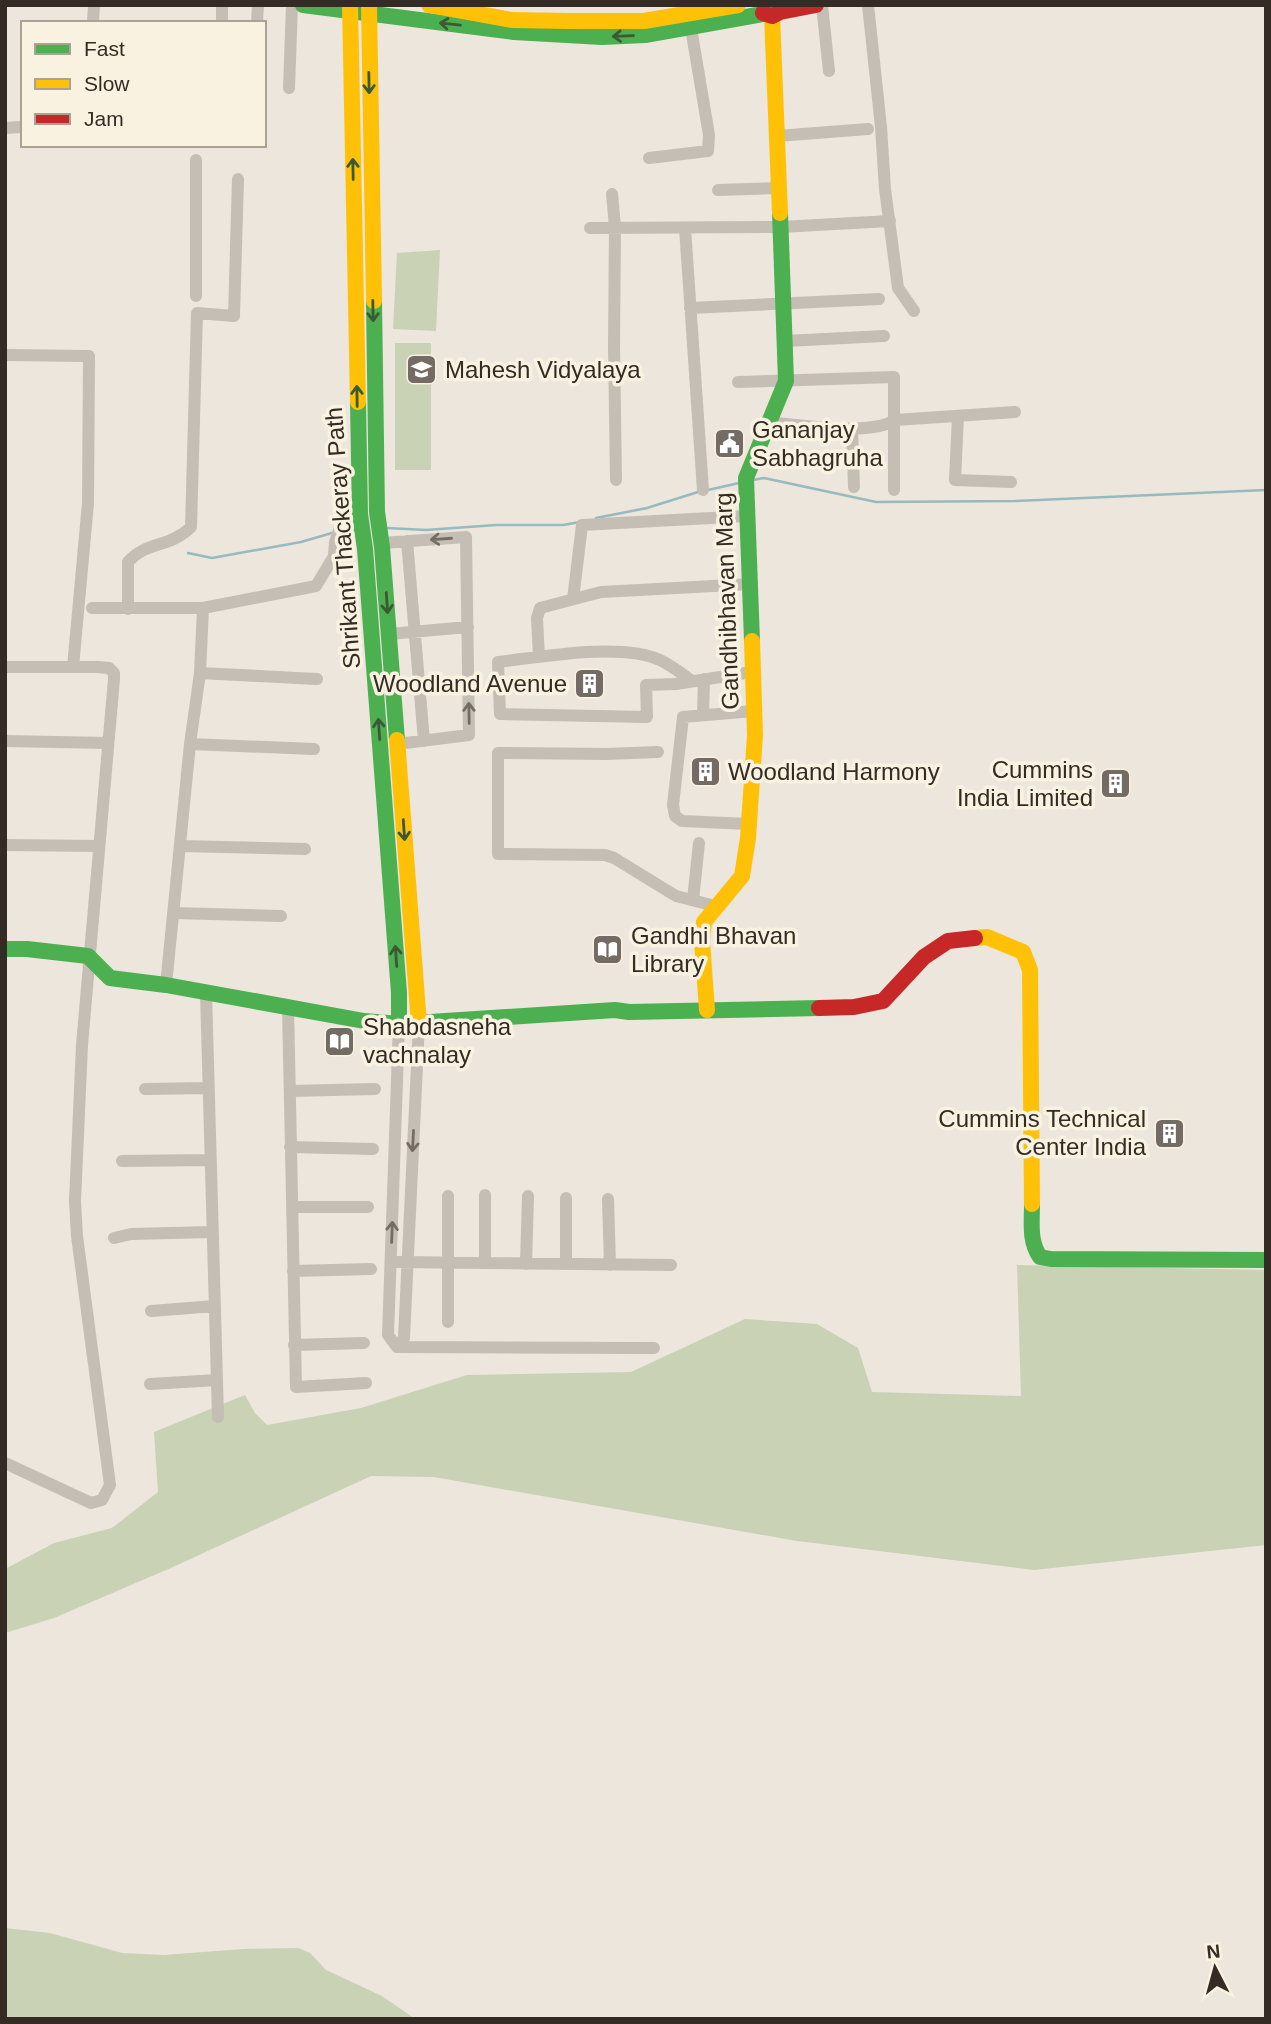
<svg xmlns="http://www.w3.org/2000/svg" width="1271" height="2024" font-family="Helvetica,sans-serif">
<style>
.green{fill:#c9d2b4}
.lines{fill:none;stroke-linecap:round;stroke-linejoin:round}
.stream{stroke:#96babf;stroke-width:2.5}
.street{stroke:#c4beb5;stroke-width:12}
.fast{stroke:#4caf50;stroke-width:16}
.slow{stroke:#ffc107;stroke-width:16}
.jam{stroke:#c62828;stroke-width:16}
.oneway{stroke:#3c5933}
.oneway2{stroke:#756d65}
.labels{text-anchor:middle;stroke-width:7;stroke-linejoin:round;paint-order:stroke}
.poi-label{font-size:24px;fill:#342b24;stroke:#faf2e1;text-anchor:start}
.street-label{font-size:24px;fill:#342b24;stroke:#faf2e1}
</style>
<rect width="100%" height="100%" fill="#ece6dc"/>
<path class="green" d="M440,250L436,331L393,329L397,253Z
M395,343H431V470H395Z
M1017,1265L1266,1270V1545L1034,1570L797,1541L434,1477L371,1476L173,1567L54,1618L5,1633V1569L54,1543L112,1528L158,1492L154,1432L245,1395L255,1413L267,1425L361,1408L467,1375L631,1372L745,1319L817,1324L858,1348L872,1392L1021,1396Z
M5,1928L50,1933L122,1953L164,1955L243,1949L298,1948L310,1953L326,1970L382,1996L415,2019H5Z"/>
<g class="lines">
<path class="stream" d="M753,480L764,478L876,502L1015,501L1266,490
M708,490L739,483
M596,518L647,508L698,492
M387,528L426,530L496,525H563L580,522
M342,531L356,530
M188,553L212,558L301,542L332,533"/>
<path class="street" d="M822,5L829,71
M868,5L881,127L885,189L898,288L914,311
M93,23L94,5
M222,23V5
M257,23L258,5
M289,88L292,5
M5,128L21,127
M777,136L868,129
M649,158L708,151L709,135L691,28
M196,160V296
M718,190L779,188
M612,194L615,227L614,347L616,480
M590,228L780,227L890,221
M685,228L703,490
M690,308L879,299
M785,341L884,336
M5,355L89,356L88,503L73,667
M738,382L894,377V490
M958,416L955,480L1011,482
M769,422C798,425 872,436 895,420L1015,412
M852,428L854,487
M407,541L424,741
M382,543L466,537L469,735L397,744
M573,599L582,525L747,516
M92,608H203L316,586L334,556L335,542L343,519L359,503
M128,609V562C146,541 170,548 191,527L197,313L234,316L238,179
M389,634L468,627
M539,657L537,618L540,608L601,592L751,584
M5,667H97L109,668L114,673V679L82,1045L75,1201L77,1236L110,1485L102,1500L91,1503L5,1463
M200,673L317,679
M692,681C682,674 671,665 660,660C622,642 540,657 498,662L500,714L647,717L646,685L676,684L752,672
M703,715L704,679
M5,741L108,743
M190,744L314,749
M658,752L606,754L498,753V854L605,855L614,858L676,896L715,906
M749,824L682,821L675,816L673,805L683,717L754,711
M5,845L99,846
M180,846L305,849
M693,900L699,843
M173,913L281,916
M166,985L190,744L200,673L203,608
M206,992L218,1417
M288,1007L296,1387L366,1383
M145,1089L208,1088
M290,1091L375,1089
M290,1147L373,1149
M122,1161L210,1160
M566,1198V1264
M608,1199L610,1265
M292,1207H368
M114,1238L131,1234L211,1232
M398,1262L671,1265
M485,1263V1195
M526,1264L528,1196
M293,1271L371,1269
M151,1311L215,1306
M448,1322V1196
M294,1345L364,1343
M397,1347L404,1338L419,1024
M397,1347L388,1335L399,1024
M397,1347L654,1348
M150,1384L217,1380"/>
<path class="fast" d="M303,5L514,32L602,37L645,35L763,14
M374,301L377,512L382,547L397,740
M358,402L360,514L365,549L399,993V1024
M752,641L746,478L786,381L780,213
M5,949H27L88,956L110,978L166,985L364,1021L399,1024L615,1010L629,1012L819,1008
M1032,1204C1032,1223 1029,1241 1040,1257L1051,1259L1266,1260"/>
<path class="slow" d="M350,5L358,402
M369,5L374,301
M429,5L512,20L568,21H644L738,5
M772,16L780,213
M397,740L419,1024
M975,938L987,937L1023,952L1030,970L1032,1204
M707,1010L702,941L704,922L742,876L748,838L755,735L752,641"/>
<path class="jam" d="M763,13L772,16L780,12L816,5
M819,1008L854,1007L883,1001L924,957L948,941L975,938"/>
</g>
<defs><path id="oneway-shaft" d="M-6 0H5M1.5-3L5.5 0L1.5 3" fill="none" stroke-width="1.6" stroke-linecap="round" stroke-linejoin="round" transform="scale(1.75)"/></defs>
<g class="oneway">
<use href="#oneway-shaft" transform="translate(450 24) rotate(-174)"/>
<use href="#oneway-shaft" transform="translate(623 36) rotate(178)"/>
<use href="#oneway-shaft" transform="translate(369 83) rotate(89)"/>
<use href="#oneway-shaft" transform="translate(353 169) rotate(-91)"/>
<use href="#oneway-shaft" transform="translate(373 311) rotate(89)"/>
<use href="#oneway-shaft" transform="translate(357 396) rotate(-91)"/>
<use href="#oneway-shaft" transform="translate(387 603) rotate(86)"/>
<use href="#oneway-shaft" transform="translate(379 729) rotate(-94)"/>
<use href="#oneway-shaft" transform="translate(404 830) rotate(86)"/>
<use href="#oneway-shaft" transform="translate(396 956) rotate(-94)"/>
</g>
<g class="oneway2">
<use href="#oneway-shaft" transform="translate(441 539) rotate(176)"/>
<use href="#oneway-shaft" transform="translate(469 713) rotate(-91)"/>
<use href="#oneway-shaft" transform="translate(413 1141) rotate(93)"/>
<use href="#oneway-shaft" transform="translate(392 1232) rotate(-88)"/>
</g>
<defs>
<symbol id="school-square" viewBox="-11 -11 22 22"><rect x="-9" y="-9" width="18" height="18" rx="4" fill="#746c64" stroke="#faf2e1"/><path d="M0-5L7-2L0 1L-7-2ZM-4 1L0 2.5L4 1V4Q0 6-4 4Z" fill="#fff"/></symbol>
<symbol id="civic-square" viewBox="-11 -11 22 22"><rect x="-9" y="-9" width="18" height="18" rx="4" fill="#746c64" stroke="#faf2e1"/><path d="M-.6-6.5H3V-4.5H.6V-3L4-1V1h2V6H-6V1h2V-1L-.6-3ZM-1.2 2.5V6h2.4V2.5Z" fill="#fff"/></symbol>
<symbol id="building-square" viewBox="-11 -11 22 22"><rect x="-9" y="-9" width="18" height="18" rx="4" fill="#746c64" stroke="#faf2e1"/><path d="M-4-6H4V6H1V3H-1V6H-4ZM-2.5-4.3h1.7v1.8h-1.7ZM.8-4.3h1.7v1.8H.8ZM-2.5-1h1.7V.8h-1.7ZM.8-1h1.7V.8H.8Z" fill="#fff"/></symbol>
<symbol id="library-square" viewBox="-11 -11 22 22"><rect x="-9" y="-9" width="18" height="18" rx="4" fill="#746c64" stroke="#faf2e1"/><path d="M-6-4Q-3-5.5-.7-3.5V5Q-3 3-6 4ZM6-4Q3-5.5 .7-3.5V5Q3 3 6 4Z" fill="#fff"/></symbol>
</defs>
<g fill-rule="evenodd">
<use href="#school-square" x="404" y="352" width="35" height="35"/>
<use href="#civic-square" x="712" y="426" width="35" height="35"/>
<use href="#building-square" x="572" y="666" width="35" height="35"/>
<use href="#building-square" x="688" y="754" width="35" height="35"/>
<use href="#building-square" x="1098" y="766" width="35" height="35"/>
<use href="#library-square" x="590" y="932" width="35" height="35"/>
<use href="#library-square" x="322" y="1024" width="35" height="35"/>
<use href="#building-square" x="1152" y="1116" width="35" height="35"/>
</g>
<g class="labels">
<g class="poi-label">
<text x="445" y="378">Mahesh Vidyalaya</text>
<text x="752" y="438">Gananjay<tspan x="752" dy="28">Sabhagruha</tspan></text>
<text x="567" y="692" text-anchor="end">Woodland Avenue</text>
<text x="1093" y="778" text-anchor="end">Cummins<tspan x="1093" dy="28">India Limited</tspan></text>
<text x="728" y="780">Woodland Harmony</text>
<text x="631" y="944">Gandhi Bhavan<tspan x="631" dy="28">Library</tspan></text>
<text x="363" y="1035">Shabdasneha<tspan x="363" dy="28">vachnalay</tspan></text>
<text x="1146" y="1127" text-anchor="end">Cummins Technical<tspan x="1146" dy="28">Center India</tspan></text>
</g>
<g class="street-label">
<text transform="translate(343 538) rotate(-94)" y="8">Shrikant Thackeray Path</text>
<text transform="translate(727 601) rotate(-92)" y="8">Gandhibhavan Marg</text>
</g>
</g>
<rect width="1271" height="2024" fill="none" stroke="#342b24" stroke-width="14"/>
<rect x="21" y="21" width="245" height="126" fill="#faf2e1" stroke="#aba295" stroke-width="2"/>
<rect x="35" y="44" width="35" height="10" fill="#4caf50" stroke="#aba295" stroke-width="2"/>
<text x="84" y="56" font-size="21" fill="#342b24">Fast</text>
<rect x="35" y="79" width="35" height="10" fill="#ffc107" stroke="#aba295" stroke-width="2"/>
<text x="84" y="91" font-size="21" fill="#342b24">Slow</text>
<rect x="35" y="114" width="35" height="10" fill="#c62828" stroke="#aba295" stroke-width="2"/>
<text x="84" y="126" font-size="21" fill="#342b24">Jam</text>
<g transform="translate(1215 1968) rotate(354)" stroke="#faf2e1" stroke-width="5" paint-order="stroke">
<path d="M0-5L12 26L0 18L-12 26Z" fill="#342b24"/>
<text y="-10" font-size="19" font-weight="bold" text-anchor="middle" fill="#342b24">N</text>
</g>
</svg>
